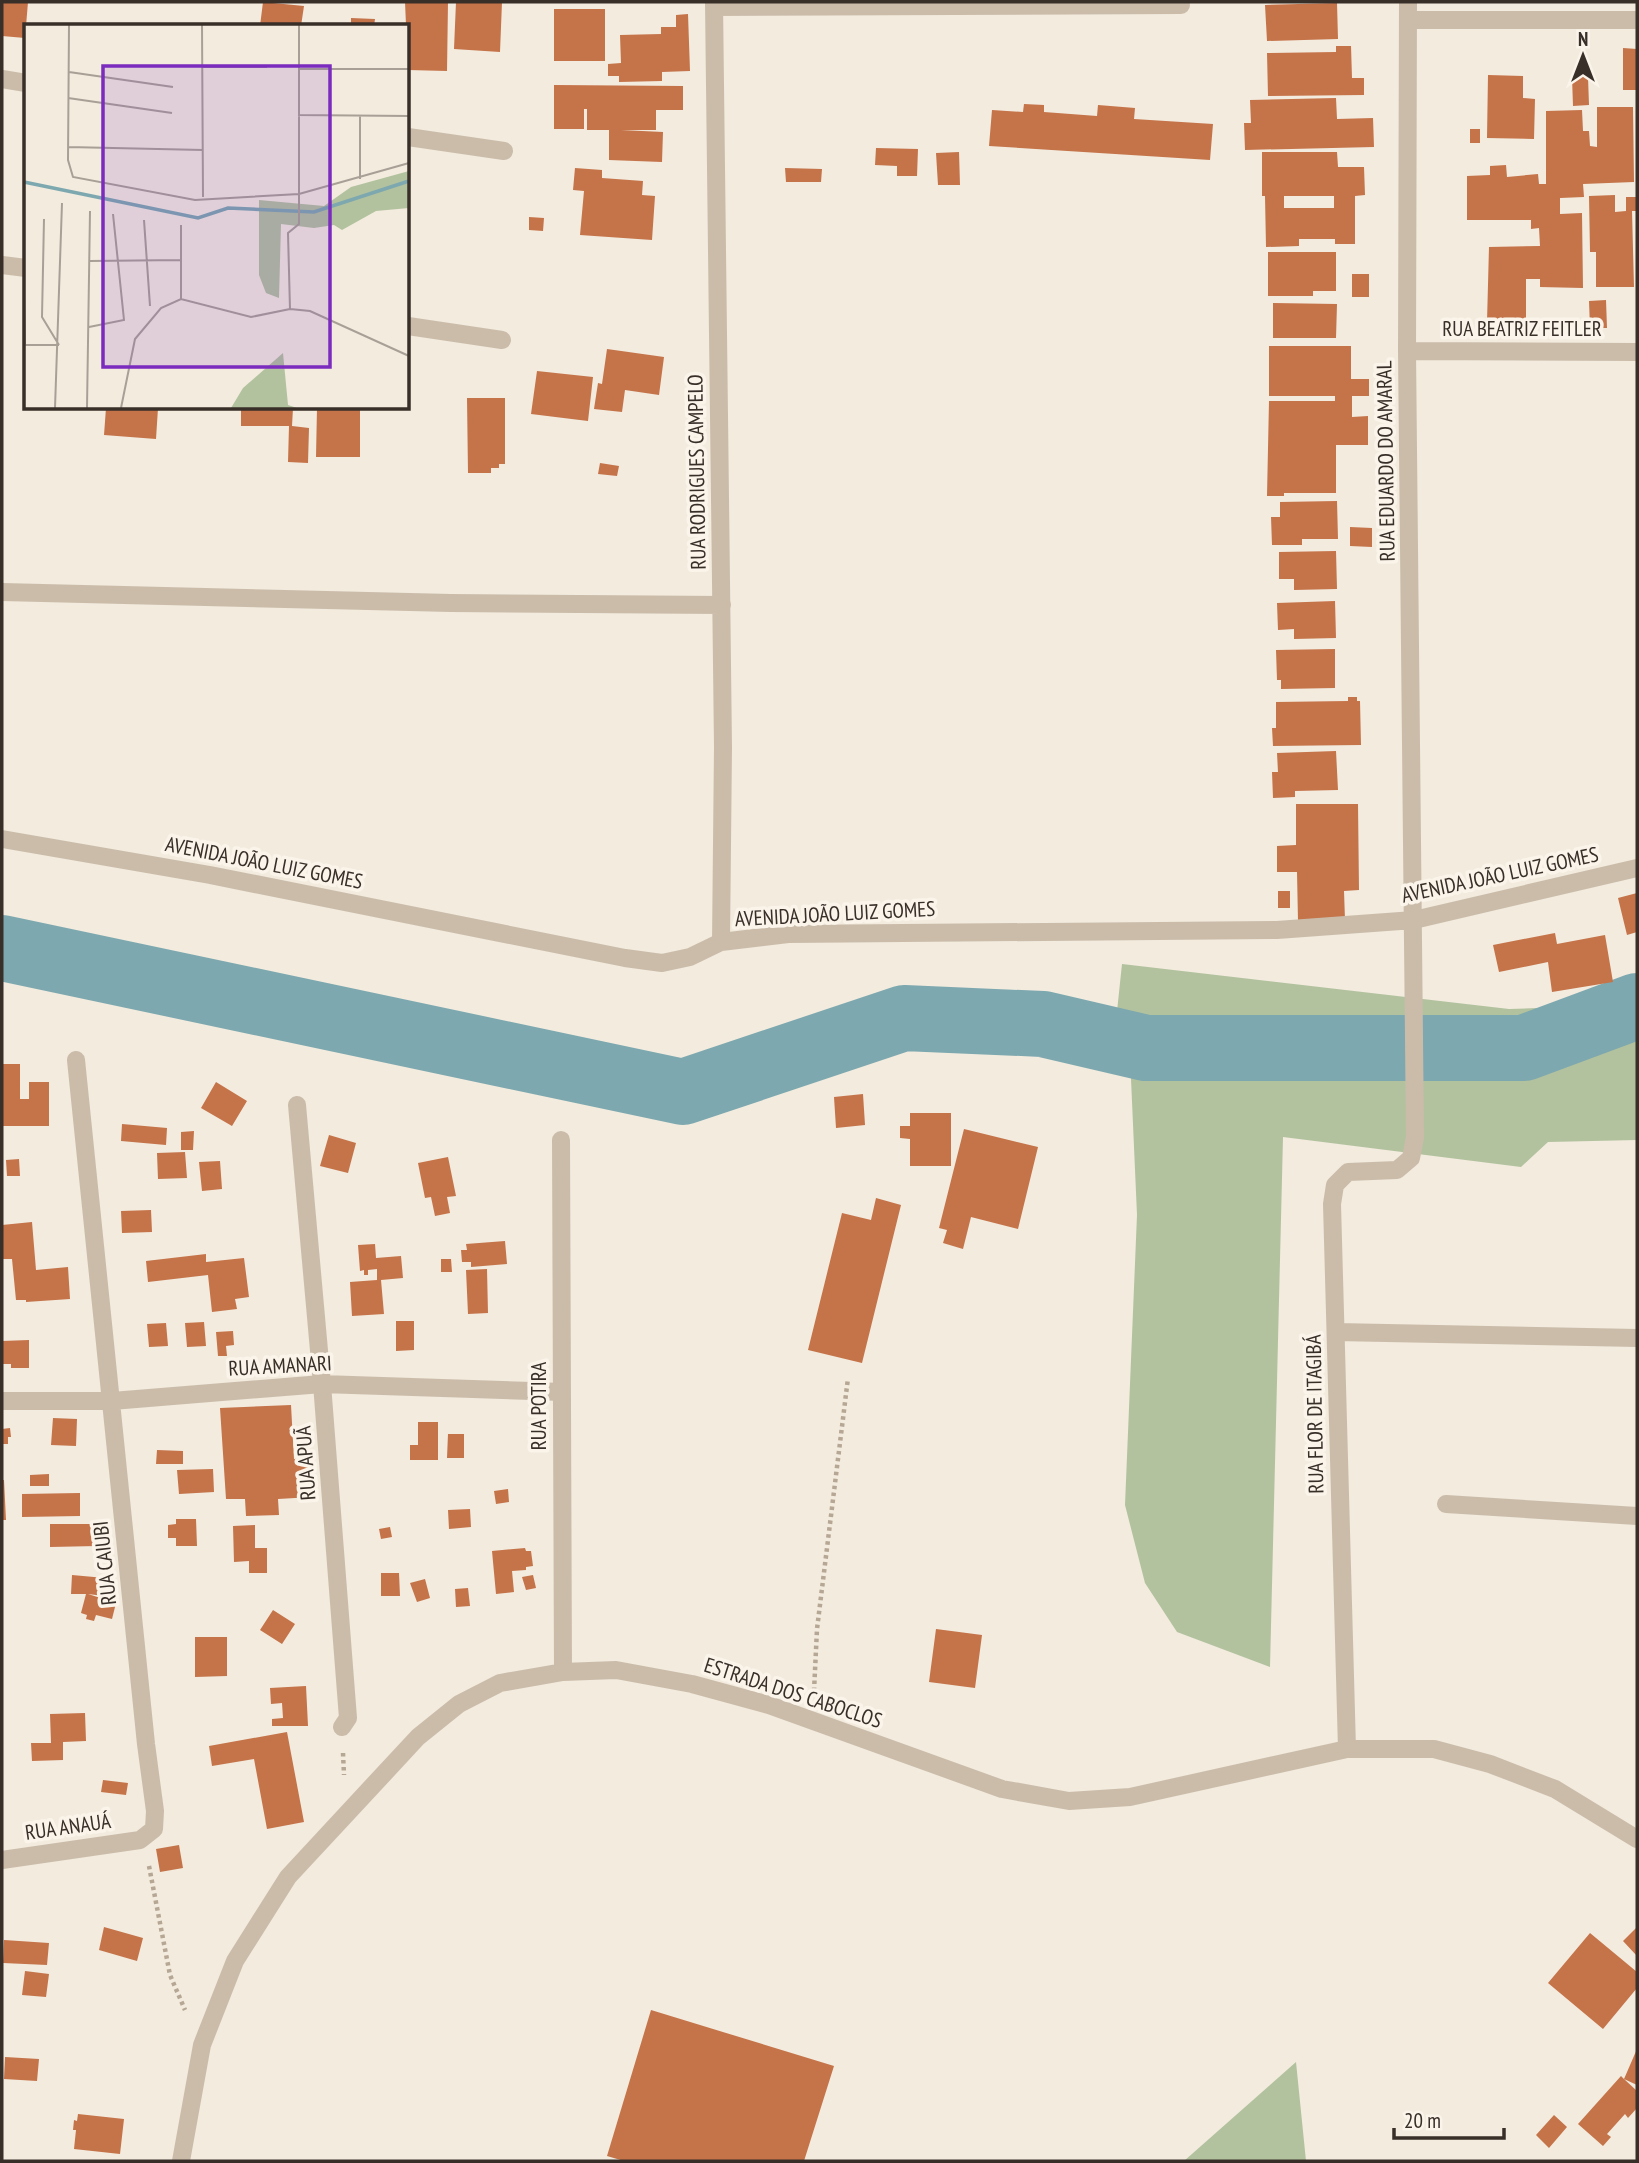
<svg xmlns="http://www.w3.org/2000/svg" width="1639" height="2163" font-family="'PT Sans Narrow',sans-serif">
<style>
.green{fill:#b2c29e}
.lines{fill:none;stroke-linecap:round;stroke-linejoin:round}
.river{stroke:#7da8af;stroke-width:66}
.building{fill:#c57349;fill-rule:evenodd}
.path{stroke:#b6a694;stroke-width:4.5;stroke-dasharray:3.5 3.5;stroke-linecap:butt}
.minor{stroke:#cbbcaa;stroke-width:18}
.labels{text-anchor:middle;stroke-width:7;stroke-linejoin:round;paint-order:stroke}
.street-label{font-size:21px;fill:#382f29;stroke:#faf4ea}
.inset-river{fill:none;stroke:#7da8af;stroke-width:3.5}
.inset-road{fill:none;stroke:#a8a096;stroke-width:2}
.view{fill:#7b2cbf;fill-opacity:0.15;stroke:#7b2cbf;stroke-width:3.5}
.inset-edge{fill:none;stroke:#382f29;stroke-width:3.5}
</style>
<rect width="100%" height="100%" fill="#f2ebde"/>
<path class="green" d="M1122,964L1509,1009L1593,1006L1637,991V1140L1548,1142L1521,1167L1283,1137L1270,1667L1177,1632L1145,1583L1125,1505L1137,1215L1130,1056L1116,1021Z
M1296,2062L1306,2161H1184Z"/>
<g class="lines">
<path class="river" d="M2,948L683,1092L904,1018L1043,1024L1146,1048H1524L1637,1006"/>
</g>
<path class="building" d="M2,2H28L25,38L2,36Z
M263,2L304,6L301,26H260Z
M405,2H448L447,71L408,70Z
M456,2H502L500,52L454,49Z
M1337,3L1338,39L1267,41L1265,5Z
M554,9H605V61H554Z
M688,14L690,71L662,72V81L619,82V76H608V64L621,63L620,35L661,34V27H676V15Z
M351,18L375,19L374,26H351Z
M1336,46H1351L1352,78H1364V95L1268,96L1267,53L1336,52Z
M1623,48L1637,49V90H1623Z
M1488,75L1523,76V98L1535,99L1534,139L1487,138Z
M1572,77H1588L1589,105L1573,106Z
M554,85L683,86V110H656V130H621L663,132L662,162L609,160V130H587V109H584V129H554Z
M1336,98L1337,119L1373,118L1374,147L1245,150L1244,123H1251L1250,100Z
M1024,104L1044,105V112L1097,116L1098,105L1135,108L1134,119L1213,124L1210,160L989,146L992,110L1023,112Z
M1597,107H1633L1634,182L1583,184L1584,197L1560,198V214L1582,213L1583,288L1540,287V279H1526V322H1487L1489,247L1540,246L1539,228L1531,229V220H1467V176L1490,175V166L1506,165L1507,177L1538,174L1539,184H1546V111L1582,110L1583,131H1589L1590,146L1597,147Z
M1470,129H1480V143H1470Z
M876,148L918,149L917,176H897V166L875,165Z
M959,152L960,185H938L936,153Z
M1262,152H1337L1338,167H1364L1365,195L1355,196V244H1335V239H1299V246L1266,247L1265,196H1262ZM1284,196H1334V208H1284Z
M575,168L602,170V178L643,181L642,195L655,196L652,240L580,235L584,191L573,190Z
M785,168L822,169L821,182H786Z
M1615,195V212L1626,211V197H1637V211H1632L1634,287H1596V252H1590L1589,196Z
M529,217L544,218L543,231L529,230Z
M1268,252H1336V291H1313V296H1268Z
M1352,274H1369V297H1352Z
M1606,300L1607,328H1590L1589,301Z
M1273,303L1337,304L1336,338H1273Z
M1269,346H1351V379H1369V396H1352V417L1368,416V445H1336V493H1284V496H1267L1269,401H1335V396H1269Z
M607,349L664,357L659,395L625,390L622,412L594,409L598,383L602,384Z
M537,371L593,377L588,421L531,414Z
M467,398H505V464H499V468H491V473H468Z
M106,408H158L156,439L104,435Z
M241,408H293L292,426L309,428L308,463L288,462L289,426H241Z
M317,408H360V457H316Z
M600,463L619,466L617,476L598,474Z
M1337,501L1338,539H1302V545H1272L1271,517H1280V502Z
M1350,527L1372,528V547L1350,546Z
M1336,551L1337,589L1294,590V579H1279V552Z
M1335,601L1336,638L1294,639V629L1278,630L1277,603Z
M1335,649V688L1281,689V680H1277L1276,650Z
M1348,697H1357V701H1360L1361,745L1273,746L1272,728H1276V702L1348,701Z
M1336,751L1338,790L1295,791V797L1273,798L1272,772H1278L1277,753Z
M1296,804H1358L1359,890L1344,891L1345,920L1298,921L1297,872H1277V846L1296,845Z
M1278,891H1290V908H1278Z
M1637,893V932L1627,935L1618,898Z
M1555,933L1557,944L1605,935L1613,982L1552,992L1548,962L1499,972L1493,945Z
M2,1064H20V1099H29V1082H49V1126H2Z
M216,1082L247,1101L232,1126L201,1108Z
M863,1094L865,1125L836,1128L834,1097Z
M910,1113H951V1166H910V1139L900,1138V1126H910Z
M122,1124L167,1128L166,1145L121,1141Z
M964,1129L1038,1147L1018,1229L971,1217L963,1249L943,1243L947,1230L939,1228Z
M194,1131L193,1150H181V1132Z
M329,1135L356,1143L348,1173L320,1166Z
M185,1152L187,1178L158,1179L157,1153Z
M448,1157L456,1196L447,1197L450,1213L435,1216L431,1197L425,1198L418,1163Z
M19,1159L20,1176H7L6,1160Z
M220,1161L222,1189L202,1191L199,1162Z
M876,1198L901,1205L862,1363L808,1350L842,1213L871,1220Z
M151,1210L152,1232L122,1233L121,1211Z
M32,1222L36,1270L68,1267L70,1299L26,1302V1300H16L12,1259H2V1225Z
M505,1241L507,1264L471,1267V1262H462L461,1250H467L466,1244Z
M375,1244L376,1258L401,1256L403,1278L381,1280L384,1314L352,1316L350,1282L377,1280V1269L368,1270V1275H364V1270L360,1271L358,1245Z
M206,1254V1262L244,1258L249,1297L235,1299L237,1309L212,1312L208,1275L148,1282L146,1261Z
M441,1259H451L452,1272H441Z
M487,1269L488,1313L468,1314L466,1270Z
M396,1321H414V1350L396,1351Z
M204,1322L206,1346L187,1347L185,1323Z
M166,1323L168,1346L149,1347L147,1324Z
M233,1331L234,1345L226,1346L227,1356H218L216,1332Z
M29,1340V1368H11V1364H2V1341Z
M291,1405L294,1459L308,1458L312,1497L278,1499L279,1515L246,1516L245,1499H226L220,1408Z
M53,1418L77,1419L76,1446L51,1445Z
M418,1422H438V1460H410V1445H418Z
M10,1428L11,1437H8V1444H2V1429Z
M448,1434H464V1458H447Z
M157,1450L183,1451V1464H156Z
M213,1469L214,1492L179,1494L177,1470Z
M49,1474V1486H30V1475Z
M2,1480H4L6,1520H2Z
M508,1489L509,1502L496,1504L494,1491Z
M80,1493V1516L22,1517V1494Z
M470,1509L471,1527L449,1529L448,1510Z
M176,1519H196L197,1546H176V1538H168V1525L176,1524Z
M50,1524H97V1546L50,1547Z
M255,1525V1548H267V1573H249V1561L234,1562L233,1526Z
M390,1527L392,1537L381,1539L379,1529Z
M525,1548L526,1551H531L533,1566L526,1567V1570L512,1571L514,1592L496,1594L492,1551Z
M381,1573H399L400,1596H381Z
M72,1575L105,1578L104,1596L88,1594L116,1603L112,1619L96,1615L94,1621L86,1619L87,1615L81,1613L86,1594H71Z
M533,1575L536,1588L526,1590L522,1577Z
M425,1579L430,1598L417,1602L410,1583Z
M468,1588L470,1606L456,1607L455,1589Z
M273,1610L295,1624L282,1644L260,1630Z
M936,1629L982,1635L975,1688L929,1682Z
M195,1637H227V1676L195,1677Z
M306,1686L308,1726H272V1719L283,1718L282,1703L271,1704L270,1688Z
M85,1713L86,1741L63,1742V1760L32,1761L31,1743H51L50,1714Z
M287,1732L304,1822L267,1829L254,1759L212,1766L209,1746Z
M103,1780L128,1783L126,1795L101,1792Z
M179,1845L183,1868L160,1872L156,1849Z
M104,1927L143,1938L137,1961L99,1950Z
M1637,1927V1956L1623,1941Z
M1590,1933L1637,1972V1988L1603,2029L1548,1983Z
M4,1940L49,1943L47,1965L3,1963Z
M25,1971L49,1974L46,1997L22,1995Z
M651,2010L834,2066L804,2161H624L607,2156Z
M1637,2049V2085L1624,2079L1637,2091V2108L1628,2118L1625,2114L1607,2134L1611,2137L1603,2146L1578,2124L1621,2076L1624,2079Z
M5,2057L39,2059L37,2081L4,2079Z
M78,2114L124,2119L120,2154L74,2149L76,2130H73L74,2120L77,2121Z
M1554,2115L1567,2127L1549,2148L1536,2135Z"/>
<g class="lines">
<path class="path" d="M814,1691L817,1629L848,1378
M343,1753L344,1775
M149,1866L170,1975L185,2010"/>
<path class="minor" d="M714,2L723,747L721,942
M714,7L1181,5
M1408,20H1637
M2,79L26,83
M408,137L504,151
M2,265L26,268
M408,326L502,340
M1407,351L1637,352
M2,592L451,603L722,605
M2,839L210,875L625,958L662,963L690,957L721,942L788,934L1277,930L1414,920L1637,868
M297,1105L322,1384L348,1718L342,1727
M561,1140L563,1672
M1336,1332L1637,1338
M2,1401H112L322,1384L562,1392
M1446,1504L1637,1516
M1347,1749L1332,1204L1335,1185L1348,1172L1397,1170L1411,1158L1415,1137L1407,351L1408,2
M2,1860L140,1840L154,1829L155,1811L146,1744L76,1060
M181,2161L202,2045L235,1961L288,1877L418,1737L459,1704L500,1683L563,1672L616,1670L692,1684L769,1705L1002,1789L1069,1801L1130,1797L1347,1749H1434L1490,1764L1555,1789L1637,1839"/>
</g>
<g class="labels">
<g class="street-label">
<text x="1522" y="336">RUA BEATRIZ FEITLER</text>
<text transform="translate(1386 461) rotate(-91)" y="7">RUA EDUARDO DO AMARAL</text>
<text transform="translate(697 472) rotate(-91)" y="7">RUA RODRIGUES CAMPELO</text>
<text transform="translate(264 863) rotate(11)" y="7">AVENIDA JOÃO LUIZ GOMES</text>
<text transform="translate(1500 875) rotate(-12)" y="7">AVENIDA JOÃO LUIZ GOMES</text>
<text transform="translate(835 914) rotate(-3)" y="7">AVENIDA JOÃO LUIZ GOMES</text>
<text transform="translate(280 1366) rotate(-3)" y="7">RUA AMANARI</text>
<text transform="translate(539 1406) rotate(-90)" y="7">RUA POTIRA</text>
<text transform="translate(1315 1414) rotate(-91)" y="7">RUA FLOR DE ITAGIBÁ</text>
<text transform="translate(306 1463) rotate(-94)" y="7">RUA APUÃ</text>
<text transform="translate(105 1563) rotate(-96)" y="7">RUA CAIUBI</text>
<text transform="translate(793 1693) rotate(18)" y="7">ESTRADA DOS CABOCLOS</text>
<text transform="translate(68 1827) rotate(-8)" y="7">RUA ANAUÁ</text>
</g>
</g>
<g transform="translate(24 24)">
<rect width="385" height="385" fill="#f2ebde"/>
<path d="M385,147V184L352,187L318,206L310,201L290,204L257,200L255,274L242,269L235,251V176L300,182L327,163ZM259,329L264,381L273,384H207L219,364Z" fill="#b2c29e"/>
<path class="inset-river" d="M0,158L174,194L204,184L290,188L385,157"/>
<path class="inset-road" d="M45,1L44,136L49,153L171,176L275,170L385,139M178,1L179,173M178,43H243M274,45H385M45,48L149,63M44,74L148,89M274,91L385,92M336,91V155M44,123L179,126M20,195L18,293L35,321M120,196L126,282M157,201V275M66,237L157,236M0,271L1,321H35M266,285L264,209L275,200V1M65,303L100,296L89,190M31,384L38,179M63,384L66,187M97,384L111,315L137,284L157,275L227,293L266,285L286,287L385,332"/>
<path class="view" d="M79,42H306V343H79Z"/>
<rect width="385" height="385" class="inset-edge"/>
</g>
<rect width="1639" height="2163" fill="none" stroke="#382f29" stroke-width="7"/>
<g transform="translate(1583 56)" stroke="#faf4ea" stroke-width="5" paint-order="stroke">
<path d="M0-5L12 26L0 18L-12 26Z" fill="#382f29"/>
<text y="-10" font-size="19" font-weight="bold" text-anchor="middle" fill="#382f29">N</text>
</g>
<path d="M1394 2128v10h110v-10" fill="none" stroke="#382f29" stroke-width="3.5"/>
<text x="1404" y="2128" font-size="21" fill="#382f29" stroke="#faf4ea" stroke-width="5" paint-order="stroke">20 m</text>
</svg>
